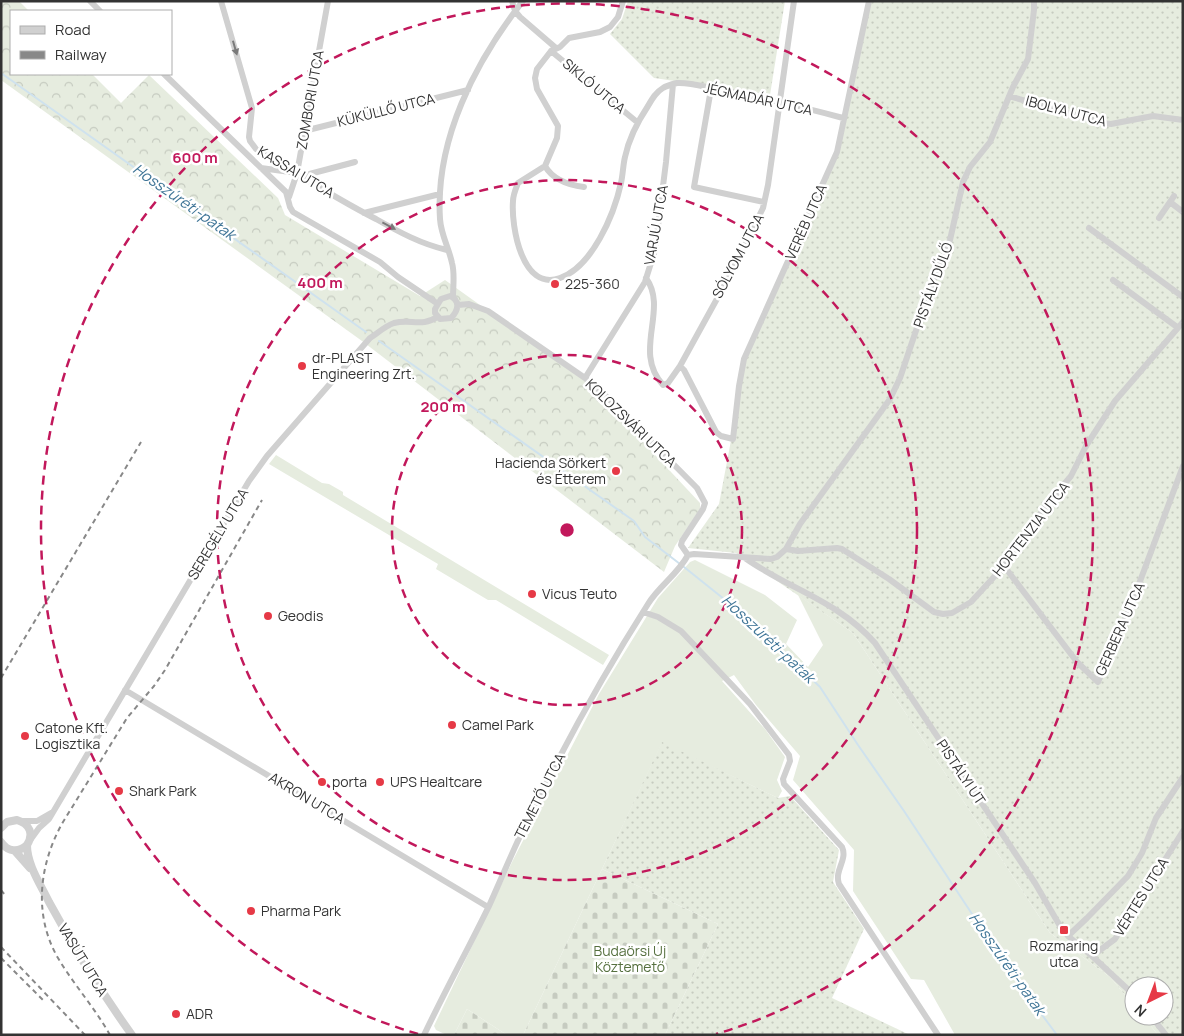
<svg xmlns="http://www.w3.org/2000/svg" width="1184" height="1036" font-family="Manrope,sans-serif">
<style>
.grass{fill:#e6ecdf}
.forest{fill:url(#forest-crowns)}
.cemetery{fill:url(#cemetery-stones)}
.garden{fill:url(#garden-dots)}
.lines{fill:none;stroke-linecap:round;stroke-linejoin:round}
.stream{stroke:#cfe2ee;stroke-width:2}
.minor{stroke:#d0d0d0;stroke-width:6}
.tertiary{stroke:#d0d0d0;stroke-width:8}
.rail{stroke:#888;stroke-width:2;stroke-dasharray:5 4;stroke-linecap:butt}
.oneway{fill:#7a7a7a}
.ring{fill:none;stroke:#c2185b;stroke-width:2.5;stroke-dasharray:9 6}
.poi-dot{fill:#e63946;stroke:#fff;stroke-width:2}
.labels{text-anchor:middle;stroke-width:5;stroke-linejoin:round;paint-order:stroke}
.street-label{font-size:14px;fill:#333;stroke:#fff}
.poi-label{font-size:14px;fill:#333;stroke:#fff;text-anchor:start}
.park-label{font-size:14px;fill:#56703f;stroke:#fff}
.water-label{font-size:15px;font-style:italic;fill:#3f7597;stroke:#fff}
.centre{fill:#c2185b;stroke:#fff;stroke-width:2.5}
.ring-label{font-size:15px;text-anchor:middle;font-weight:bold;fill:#c2185b;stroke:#fff;stroke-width:5;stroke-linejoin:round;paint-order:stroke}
</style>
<defs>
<pattern id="forest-crowns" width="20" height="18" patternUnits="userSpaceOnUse" patternTransform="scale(1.25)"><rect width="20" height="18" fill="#e6ecdf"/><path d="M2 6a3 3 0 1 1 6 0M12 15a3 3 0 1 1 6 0" fill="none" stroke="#c6cbc0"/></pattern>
<pattern id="cemetery-stones" width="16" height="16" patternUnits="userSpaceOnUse" patternTransform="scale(1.25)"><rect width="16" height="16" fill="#e6ecdf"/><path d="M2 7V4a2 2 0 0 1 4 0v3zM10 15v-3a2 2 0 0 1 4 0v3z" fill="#c6cbc0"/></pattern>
<pattern id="garden-dots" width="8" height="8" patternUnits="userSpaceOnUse" patternTransform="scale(1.25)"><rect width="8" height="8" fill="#e6ecdf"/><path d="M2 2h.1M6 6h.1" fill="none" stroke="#c6cbc0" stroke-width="1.8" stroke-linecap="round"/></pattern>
</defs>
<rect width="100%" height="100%" fill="#fff"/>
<path class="grass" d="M276,455L322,483L329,484L343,492V495L609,655L603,665L496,600H488L436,569L438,564L269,464Z
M695,560L765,595L797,620L786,644L808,667L823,645L798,595L853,633L1050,933L1110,977L1134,1006V1016H1143L1158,1035H955L924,980L911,979L853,891L854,850L793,780L800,756L756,705L734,675L722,681L765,729L785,757L777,780L782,791L778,798L662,743L523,1035H507L467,1009L454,1035H447L436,1030L434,1026L513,860L599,694L658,598L690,562Z"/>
<path class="forest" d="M1,1H19L29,11H11V74H92L121,103L149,75L278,198L285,215L420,296L445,280L586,381L700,503V509L675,546L664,572L362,341L1,80Z"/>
<path class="cemetery" d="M602,869L718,924L665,1035H523Z
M467,1009L507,1035H454Z"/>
<path class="garden" d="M628,1H785L770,95L654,78L610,34L622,19Z
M870,1H1183V1035H1158L1143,1016H1164V986H1134V1006L1110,977L1050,933L853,633L736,553L688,548L719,504L732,435L743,358L831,170Z
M662,742L778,798L790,796L839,850L833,882L864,929L832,998L910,1035H665L718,924L602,869Z"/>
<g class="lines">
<path class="stream" d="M1,73L366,332
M379,341L634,521L645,537L680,564
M684,567L729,603L775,643L820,687L858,745L904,811L1013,976L1057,1035"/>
<path class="minor" d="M90,1L100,11
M221,1L252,108L249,137L250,141L256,149C296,173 335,198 376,219C399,232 421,244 447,250
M512,1L515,11L520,17L556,48
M623,1L618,17L610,27L600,32L569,38L560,47L551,51L537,69L535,78L537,89L558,126L557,138L545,166L518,183C516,188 513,195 513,201C511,226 522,292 560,278C592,267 614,215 621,183C623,174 623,165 625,157C629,138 638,121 648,106C652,99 656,92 663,88C666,86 673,84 677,83C691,82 708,88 722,90C763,98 803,107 843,118
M551,51L637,122
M164,74L286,192L290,207L293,212L380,262L398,277L438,304
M711,89L694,187L764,202
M1009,96L1102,123L1111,124L1153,116L1183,120
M304,131L468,90
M545,166C553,180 568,185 584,187
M261,168L290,172
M302,176L355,162
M289,197L297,173L328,1
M1170,202L1174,196
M364,213L440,194
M1159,218L1170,202L1183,212
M1089,228L1183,297
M646,278C669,310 632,351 663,385L668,383L680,366L729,277L763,208L768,185L794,1
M1113,280L1177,327
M450,296C461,301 458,311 451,318L440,319L435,313V309L441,299Z
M453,297C453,287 455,273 452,263C449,248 441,235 440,219C435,140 475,62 523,1
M458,305L469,304L488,311L585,378L605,395L697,488L705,503L703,509L682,541L681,545L688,555
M680,366L684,370L716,432L721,436L733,439L739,386L744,359L837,152L869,1
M585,378L645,282L655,250L666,162L673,84
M786,549L798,551L837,548L842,549L889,579L934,612L943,614L952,613L971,602L1004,566L1017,550L1044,508L1071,476L1086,446L1115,401L1183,322
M688,555L694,554L771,559L777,557L786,549L800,524L890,399L900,378L929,292L950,240L963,182L970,167L990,142L1013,87L1028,59L1034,10V1
M745,558C790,590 837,600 875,643L1035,883L1060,926L1068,936L1092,956L1134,995
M1004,566L1077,662L1098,682L1133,600L1183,466
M643,612L658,617L681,631L750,704L789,755L790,761L783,779L784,784L842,847C848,860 834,870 839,884L938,1035
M125,690L488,907
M21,821H37L51,813
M31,839L39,828L49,819L249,481L267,456L370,338C378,333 385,326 394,323C410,319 423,327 437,317
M1068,936L1087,918L1128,876L1142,853L1156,818L1183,777
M1092,956L1115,939L1183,831
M1151,1016L1166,1035
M424,1035C445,991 468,949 489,906C502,877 514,848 528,819C564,746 604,673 648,604C659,586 678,574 688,555"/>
<path class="tertiary" d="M1,828L7,822L17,820C30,824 34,834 27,845C18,853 8,852 1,842
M27,845C27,865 41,885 49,902C74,948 101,992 132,1035
M15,851L30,868"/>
<path class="rail" d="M1,678L141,442
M1,890L5,895
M1,947L85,1035
M1,958L44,1001
M110,1035C95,1008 74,985 58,958C33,915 39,864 63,822L127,718L154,686L165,670L262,500"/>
</g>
<defs><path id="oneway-solid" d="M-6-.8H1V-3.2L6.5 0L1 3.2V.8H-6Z" transform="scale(1.25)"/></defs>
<g class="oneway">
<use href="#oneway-solid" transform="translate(235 48) rotate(74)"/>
<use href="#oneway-solid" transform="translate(389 226) rotate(28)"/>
</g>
<g class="ring">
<circle cx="567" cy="530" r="175"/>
<circle cx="567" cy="530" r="350"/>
<path d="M418 1034A526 526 0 1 1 716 1034"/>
</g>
<g class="poi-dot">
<circle cx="555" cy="284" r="5"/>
<circle cx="302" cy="366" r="5"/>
<circle cx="616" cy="471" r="5"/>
<circle cx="532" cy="594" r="5"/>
<circle cx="268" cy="616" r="5"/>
<circle cx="452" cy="725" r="5"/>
<circle cx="25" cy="736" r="5"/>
<circle cx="322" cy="782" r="5"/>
<circle cx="380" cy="782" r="5"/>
<circle cx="119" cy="791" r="5"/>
<circle cx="251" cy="911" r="5"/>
<rect x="1059" y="925" width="10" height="10" rx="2.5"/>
<circle cx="176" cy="1014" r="5"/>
</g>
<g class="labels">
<g class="street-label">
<text transform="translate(594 86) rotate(40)" y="5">SIKLÓ UTCA</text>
<text transform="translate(758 99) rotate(12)" y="5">JÉGMADÁR UTCA</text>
<text transform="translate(310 100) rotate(-80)" y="5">ZOMBORI UTCA</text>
<text transform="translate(386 110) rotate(-14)" y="5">KÜKÜLLŐ UTCA</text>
<text transform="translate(1066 111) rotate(15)" y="5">IBOLYA UTCA</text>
<text transform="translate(296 172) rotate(31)" y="5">KASSAI UTCA</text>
<text transform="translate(806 222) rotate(-66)" y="5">VERÉB UTCA</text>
<text transform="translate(656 225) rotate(-80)" y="5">VARJÚ UTCA</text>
<text transform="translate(738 256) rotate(-62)" y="5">SÓLYOM UTCA</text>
<text transform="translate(933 285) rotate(-70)" y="5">PISTÁLY DŰLŐ</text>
<text transform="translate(631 423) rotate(44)" y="5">KOLOZSVÁRI UTCA</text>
<text transform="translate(1031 529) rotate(-52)" y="5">HORTENZIA UTCA</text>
<text transform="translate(218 534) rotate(-59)" y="5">SEREGÉLY UTCA</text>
<text transform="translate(1120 629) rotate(-66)" y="5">GERBERA UTCA</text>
<text transform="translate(961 772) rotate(56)" y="5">PISTÁLYI ÚT</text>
<text transform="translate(540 796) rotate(-63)" y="5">TEMETŐ UTCA</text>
<text transform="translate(307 798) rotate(31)" y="5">AKRON UTCA</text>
<text transform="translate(1141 897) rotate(-58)" y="5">VÉRTES UTCA</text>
<text transform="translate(83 960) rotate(59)" y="5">VASÚT UTCA</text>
</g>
<g class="poi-label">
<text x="565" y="289">225-360</text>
<text x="312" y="363">dr-PLAST<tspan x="312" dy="16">Engineering Zrt.</tspan></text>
<text x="606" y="468" text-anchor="end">Hacienda Sörkert<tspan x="606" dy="16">és Étterem</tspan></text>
<text x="542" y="599">Vicus Teuto</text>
<text x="278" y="621">Geodis</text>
<text x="462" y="730">Camel Park</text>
<text x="35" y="733">Catone Kft.<tspan x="35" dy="16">Logisztika</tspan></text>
<text x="332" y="787">porta</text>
<text x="390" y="787">UPS Healtcare</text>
<text x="129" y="796">Shark Park</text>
<text x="261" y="916">Pharma Park</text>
<text x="1064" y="951" text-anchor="middle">Rozmaring<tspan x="1064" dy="16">utca</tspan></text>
<text x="186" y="1019">ADR</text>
</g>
<g class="park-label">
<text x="630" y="956">Budaörsi Új<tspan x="630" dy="16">Köztemető</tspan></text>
</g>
<g class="water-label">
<text transform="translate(184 202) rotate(35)" y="5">Hosszúréti-patak</text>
<text transform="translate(768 639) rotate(43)" y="5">Hosszúréti-patak</text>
<text transform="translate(1007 964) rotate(55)" y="5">Hosszúréti-patak</text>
</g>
</g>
<circle cx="567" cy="530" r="8" class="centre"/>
<g class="ring-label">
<text x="195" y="163">600 m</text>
<text x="320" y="288">400 m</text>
<text x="443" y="412">200 m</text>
</g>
<rect width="1184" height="1036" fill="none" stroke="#333333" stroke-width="5"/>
<rect x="10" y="10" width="162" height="65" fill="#ffffff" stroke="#adadad"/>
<rect x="20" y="26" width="25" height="8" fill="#d0d0d0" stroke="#adadad"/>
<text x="55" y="35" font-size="15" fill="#333333">Road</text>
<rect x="20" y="51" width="25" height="8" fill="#888888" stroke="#adadad"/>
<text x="55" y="60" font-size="15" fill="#333333">Railway</text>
<g transform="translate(1149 1001) rotate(222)"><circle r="24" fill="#ffffff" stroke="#adadad"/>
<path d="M0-4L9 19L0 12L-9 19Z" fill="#e63946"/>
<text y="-8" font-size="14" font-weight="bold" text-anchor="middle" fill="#333333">N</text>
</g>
</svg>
